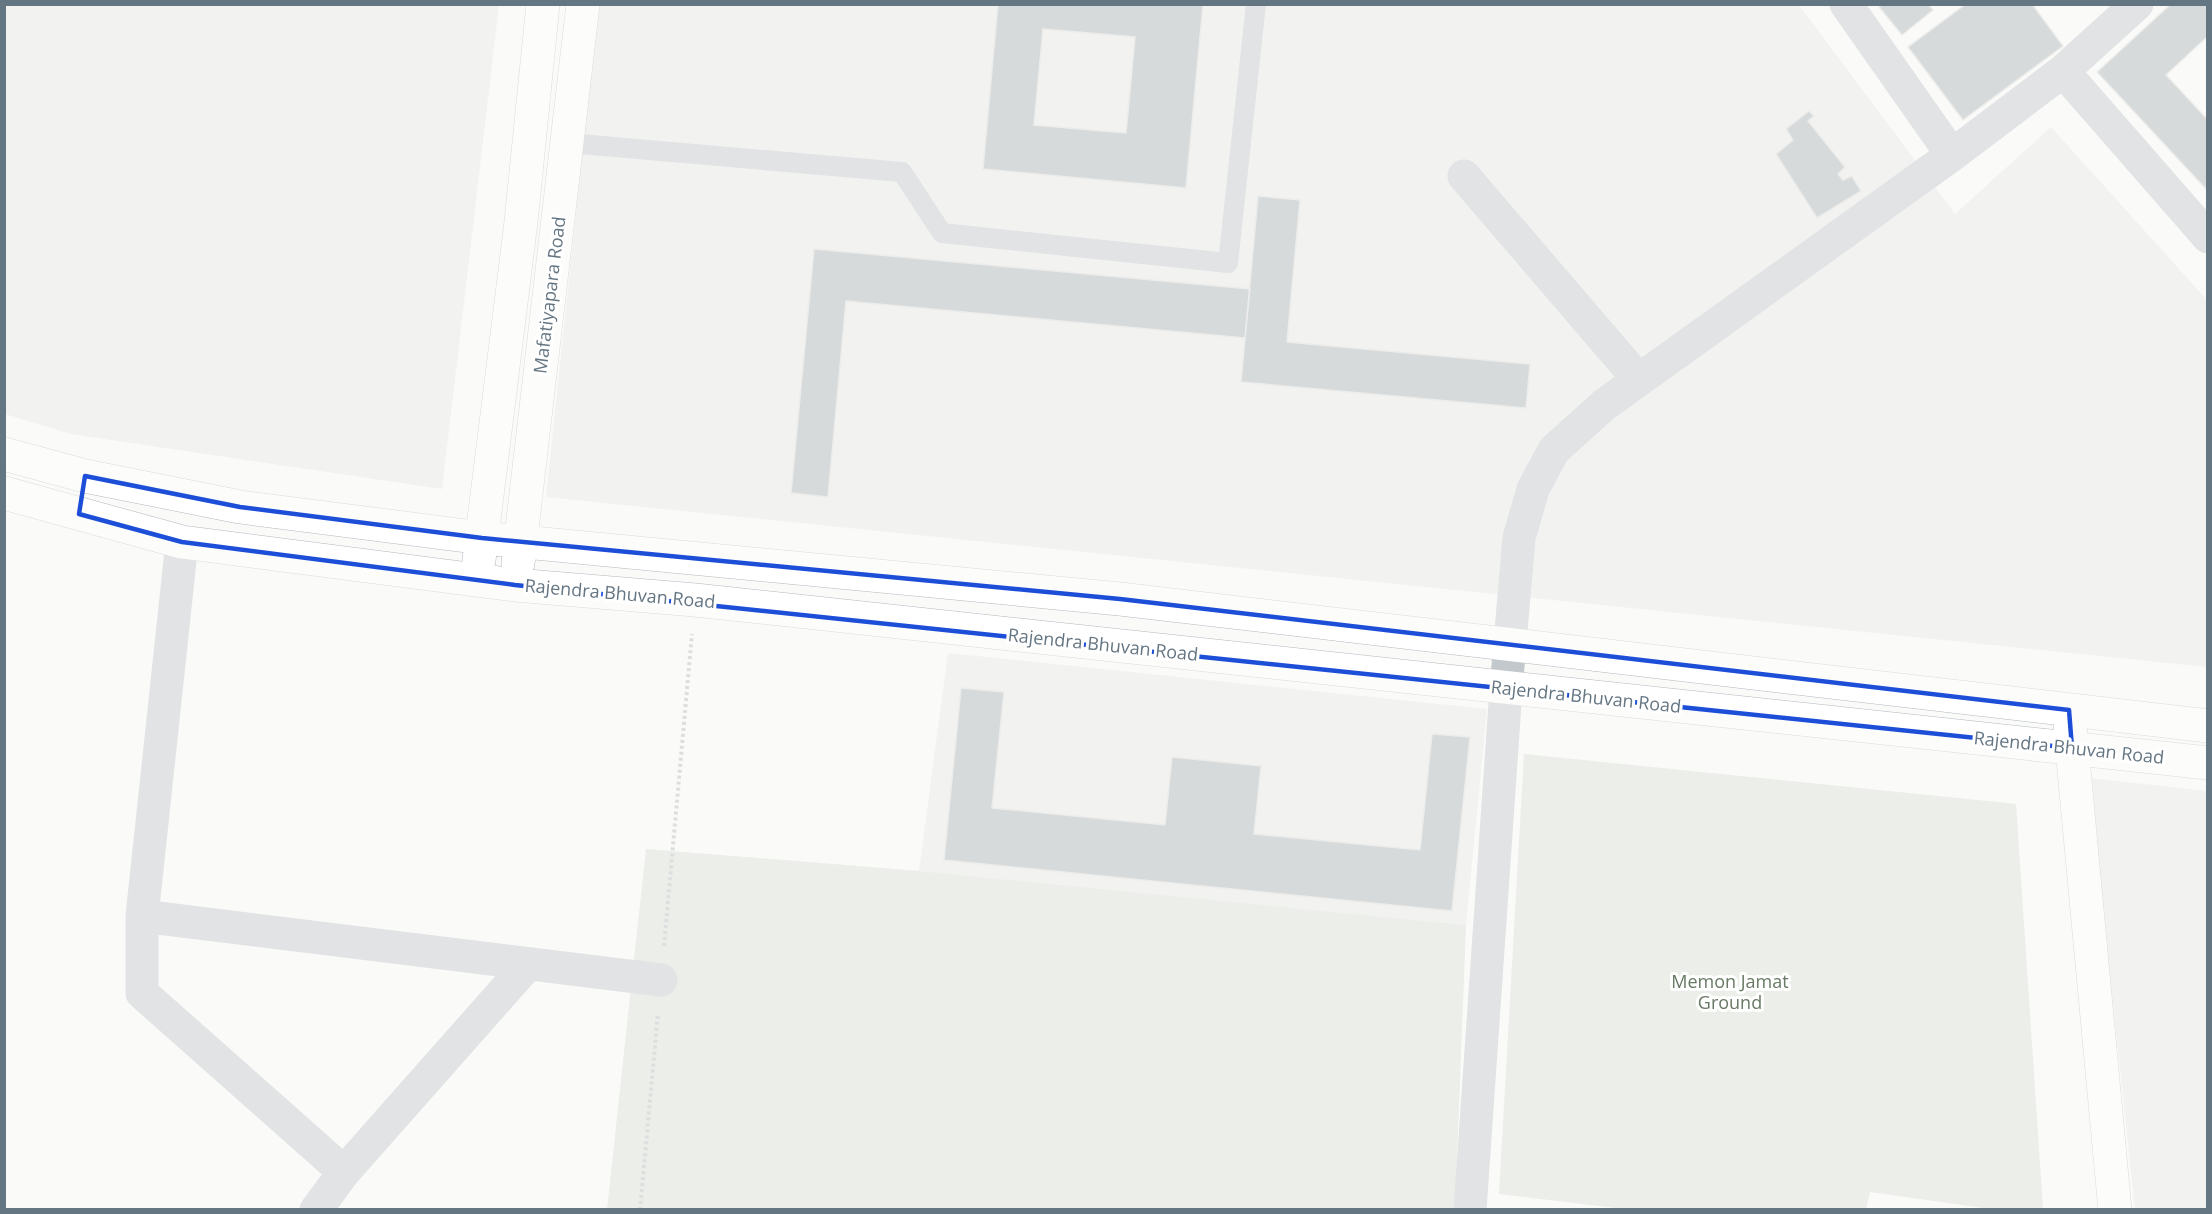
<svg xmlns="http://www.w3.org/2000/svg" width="2212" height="1214" font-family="'Open Sans',sans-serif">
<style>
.built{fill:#e8e9e9}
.green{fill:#dadfd7}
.building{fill:#aab3b9;stroke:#dcdcda;stroke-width:1.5;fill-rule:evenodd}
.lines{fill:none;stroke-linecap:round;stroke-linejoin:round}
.secondary-casing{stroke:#b3babf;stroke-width:34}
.path{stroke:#bbbfc2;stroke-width:4;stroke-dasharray:3 3;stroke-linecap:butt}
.lane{stroke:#c3c8cc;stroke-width:20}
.street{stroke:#c3c8cc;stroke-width:33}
.secondary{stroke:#fff;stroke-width:33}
.marked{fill:none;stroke:#1d4ed8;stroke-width:4.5;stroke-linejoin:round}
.labels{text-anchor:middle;stroke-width:6;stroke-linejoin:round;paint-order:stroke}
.street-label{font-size:18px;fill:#657683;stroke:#fff}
.park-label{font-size:18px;fill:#687a64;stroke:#fff}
</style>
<rect width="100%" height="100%" fill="#fafaf8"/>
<path class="built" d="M4,5H499L442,489L71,434L5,414Z
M598,5H1799L1955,214L2051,127L2207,300V667L546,497Z
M948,653L1487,709L1466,925L919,871Z
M2089,778L2207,791V1209H2135Z"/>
<path class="green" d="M1524,754L2016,804L2043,1209H1991L1870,1192L1866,1210H1633L1499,1194Z
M646,849L919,871L1466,925L1455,1209L607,1210Z"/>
<path class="building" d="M998,4H1203L1186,188L983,169ZM1043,29L1135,37L1126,133L1034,125Z
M1883,4H1928L1933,10L1902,35L1879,7Z
M1966,4H2032L2063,46L1963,120L1908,47Z
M2171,4H2208V36L2166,75L2208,120V191L2097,72Z
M1809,111L1814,116L1808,121L1845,167L1838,174L1843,180L1852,176L1861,191L1817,218L1776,154L1793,140L1786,129Z
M1258,196L1300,200L1287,342L1530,364L1526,408L1241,382Z
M814,249L1250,289L1245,338L846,301L828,497L791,493Z
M961,688L1004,692L992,808L1165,825L1172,757L1261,766L1254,834L1420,850L1432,734L1470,737L1452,911L944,860Z"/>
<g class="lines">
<defs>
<path id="secondary" d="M4,454L85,476L240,507L482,538L1120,599L2208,726
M4,493L182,542L515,585L695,600L2208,763
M479,560L521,222L543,4
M518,563L583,4
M2070,727L2115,1210"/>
</defs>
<use href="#secondary" class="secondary-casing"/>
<path class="path" d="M664,946L692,634
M640,1210L658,1013"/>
<path class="lane" d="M568,143L902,172L942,233L1228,263L1256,4"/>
<path class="street" d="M1846,4L1952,155L2063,71L2137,4
M2063,71L2208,237
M1464,176L1639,380
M182,542L142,916V993L344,1172
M142,916L661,980
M316,1210L344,1172L528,964
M1470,1210L1506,689L1519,538L1533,489L1554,450L1604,405L1952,155"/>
<use href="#secondary" class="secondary"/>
</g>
<path d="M0 0H2212V1214H0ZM85,476L240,507L482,538L1120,599L2069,710L2072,748L515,585L182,542L79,514Z" fill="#fafaf8" fill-opacity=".55" fill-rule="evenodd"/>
<path class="marked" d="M85,476L240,507L482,538L1120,599L2069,710L2072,748L515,585L182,542L79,514Z"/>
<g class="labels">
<g class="street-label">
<text transform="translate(550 295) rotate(-83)" y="6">Mafatiyapara Road</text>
<text transform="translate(620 594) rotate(5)" y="6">Rajendra Bhuvan Road</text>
<text transform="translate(1103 645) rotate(6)" y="6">Rajendra Bhuvan Road</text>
<text transform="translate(1586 697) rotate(6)" y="6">Rajendra Bhuvan Road</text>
<text transform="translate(2069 748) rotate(6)" y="6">Rajendra Bhuvan Road</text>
</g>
<g class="park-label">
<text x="1730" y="988">Memon Jamat<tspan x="1730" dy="21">Ground</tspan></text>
</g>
</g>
<rect width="2212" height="1214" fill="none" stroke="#657683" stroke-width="12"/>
</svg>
